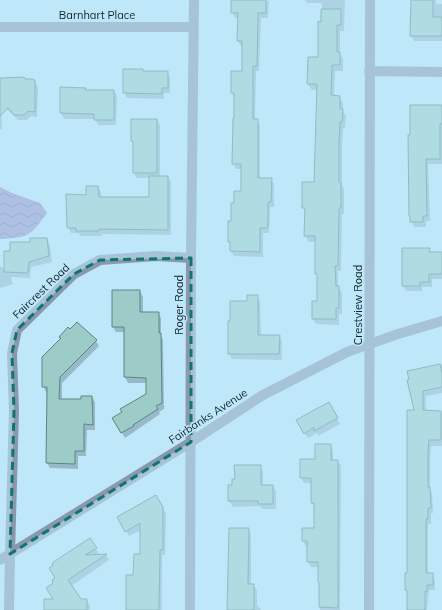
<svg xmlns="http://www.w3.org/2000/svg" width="442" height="610" font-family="Mulish,sans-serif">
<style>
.water{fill:url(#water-waves)}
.shadow{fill:#0003}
.building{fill:#9dccc8;stroke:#598683}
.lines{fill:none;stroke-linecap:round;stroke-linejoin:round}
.minor{stroke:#8998ad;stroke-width:10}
.marked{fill:none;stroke:#0f766e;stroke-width:3;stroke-dasharray:8 5;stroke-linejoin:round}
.labels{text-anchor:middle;stroke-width:3;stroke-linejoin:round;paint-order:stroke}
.street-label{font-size:11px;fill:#13232a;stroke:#bee8f9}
</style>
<defs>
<pattern id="water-waves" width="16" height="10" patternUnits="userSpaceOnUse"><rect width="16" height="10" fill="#9c90c7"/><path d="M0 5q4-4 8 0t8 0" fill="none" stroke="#7e75a2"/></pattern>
</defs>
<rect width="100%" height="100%" fill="#bee8f9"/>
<path class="water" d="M0,187L12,193L40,203L47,213C29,237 30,237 0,239Z"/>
<path class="shadow" d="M232,0L269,1L268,18H261L259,71H256L255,120H257L260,125V179H271L274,184V207H270L269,233H263V257L234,256L231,251V245L229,242L235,204L242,192V169H236L233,164L235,98L232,93L243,72V46H241L238,41L239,18H235L232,12Z
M305,0H345L344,31H340V54L343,59V71H335L334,97H339L343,103V111L346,116L345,128H343L342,148V185L344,189V214H342L341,271H338V287L342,293V314H339V325L316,324L313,319L318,302V277L316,274V242H309L305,236V212L303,207L315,183L318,90H312L308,84L319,58L322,23V4L321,3H307Z
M412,0H436V4H442V41H414L411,36Z
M124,70L143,72H167L170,78V93H164V99L127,98L124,93Z
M0,79L34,81L38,87L37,117L31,116L27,120H18L1,103L2,129H0Z
M61,88L114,91L117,96L116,125H98L95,119H64L61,113Z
M442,107V164H428L430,221H426V227H414L410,216L409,136Z
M157,120L160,125V177H168L171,182V235L102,234V236H80L79,233H71L68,227L87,196L98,187L101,192V198H150V178H137L134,173V144L132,140Z
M47,239L50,245L52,262L31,267L30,278L11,277L13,284L0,288V266L5,269L11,252L31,243Z
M429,249L431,253H442V279H432V287H422V291H406L403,286Z
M140,291L143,297V313H158L161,318V336L163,340L164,409L159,412L160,414L125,438L113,418L124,412L147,395V383H128L125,377V332H116L113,327Z
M257,296L260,302L261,336H279L282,341V360L232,359L229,354L248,302Z
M96,341L99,346L62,383V400H82L92,397L95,402V430H87L86,456H78V469L50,468L47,463L48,392H46L43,386Z
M442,364V393L426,396V411L441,412L442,414V446H431L430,458V490L432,493L433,513H431V524H428V574H432L435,580V590H429L427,610H408V594L406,590V574H408L415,411L409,371Z
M329,403L340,424L318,436L317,433L308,438L297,421Z
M330,445L333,450V461H338L341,466L340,610H320V585L319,582V567H311L308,562V546H306L303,541V529H315V508L312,503V483H304L301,478Z
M260,466L263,472V486H273L276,491V509H262L260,506L233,507L229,501V486H233Z
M156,496L166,514L165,555H162V610H125L126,606L141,555V530L129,536L118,517Z
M248,529L251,534V585L254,586L257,591V605L261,610H228Z
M96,549L99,554L96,556L106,555L109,560L71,586L81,600H86L90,606V610H45L55,600V583L56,578L50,568Z"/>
<path class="building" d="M231,0H266V13H258L257,66H253V119H258V178H272L271,202H268V227L267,228H260V252L230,251V242H228V221H231V203H234V191H241V164H232L233,118H234V93H231V71H242V41H237L238,13H231Z
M411,0H433V17H442V36H410Z
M321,9H341V25H337V52H340V65H332L331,95L340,96V109H343L342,122H340L339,142V182L341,183V208H339L338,266H335L336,286H339V308H336V319H312V301H317V274H315V236H304L305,208H302V182H314L317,84H307L308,57H318V21L321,22Z
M123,69H143V71H168V88H162V94L123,93Z
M24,77L25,79H33V80H35V112L28,111L24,115H14L8,108L0,116V78Z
M60,87L86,88L85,90H114V120H94V114L60,113Z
M410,105H442V124H440V159H426L427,216H423V222H410V216H409L408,135H410Z
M131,119H157V173H133V141H131Z
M149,176H168V230L99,229V231H76V228H67L66,194L86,195V186H98L99,197H149Z
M30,238H47L49,256L29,262L28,271L27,273L4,272V251H10V242H30Z
M402,248H430L429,252H442V274H429V282H420V286H402Z
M112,290H140V312H159V333H161L162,403L156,406L158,409L133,425L134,426L121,433L112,418L122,412L120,409L146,394V378L124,377V327H112Z
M247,295H258V335H280L279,354H228V321H230V301H247Z
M77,322L97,340L60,377L59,399H81V396H92L93,425L84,424V451H75V464L46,463L47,387H42V357L61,338L59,337L68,327L70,329Z
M440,364L442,374V387L423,391V410L441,411V440H429L428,452V487H430L431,508H428V519H426V573H433V585H427V591H425V610H407V590H405V573H407V410H414L407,380H409L407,371Z
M329,402L338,418L314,431V427L304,434L296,420Z
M315,444H331V460H338V608L319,607V582H318V562H307V541H302V528H314V503H311V478H300V459H315Z
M234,465H261V485H273V504H258V501H228V485H232V479H235Z
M156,495L163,507V550H160L159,610H126V575H133L134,554H140V523L125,532L117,517Z
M229,528H249L248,584H254V610H227Z
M90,538L97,548L85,555L107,554L68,580L81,599H87V610H44V599H53L46,588L53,583L52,580L55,578L49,568L53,565L52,563Z"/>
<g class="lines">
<path class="minor" d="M0,27H194
M369,71L442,72
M0,560L191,442L263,395L347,352L398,334L442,321
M9,610L10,554L14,411L12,353L17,330L74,274L100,260L156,256L191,258
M190,610L191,258L194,0
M369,610L370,0"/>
</g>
<path d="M0 0H442V610H0ZM191,258V442L10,554L14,411L12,353L17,330L74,274L100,260Z" fill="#bee8f9" fill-opacity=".55" fill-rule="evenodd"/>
<path class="marked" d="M191,258V442L10,554L14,411L12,353L17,330L74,274L100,260Z"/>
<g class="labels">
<g class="street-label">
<text x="97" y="19">Barnhart Place</text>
<text transform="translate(41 291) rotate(-44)" y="4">Faircrest Road</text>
<text transform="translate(179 305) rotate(-90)" y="4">Roger Road</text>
<text transform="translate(358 305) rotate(-90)" y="4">Crestview Road</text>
<text transform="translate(208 416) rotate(-33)" y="4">Fairbanks Avenue</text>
</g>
</g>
</svg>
